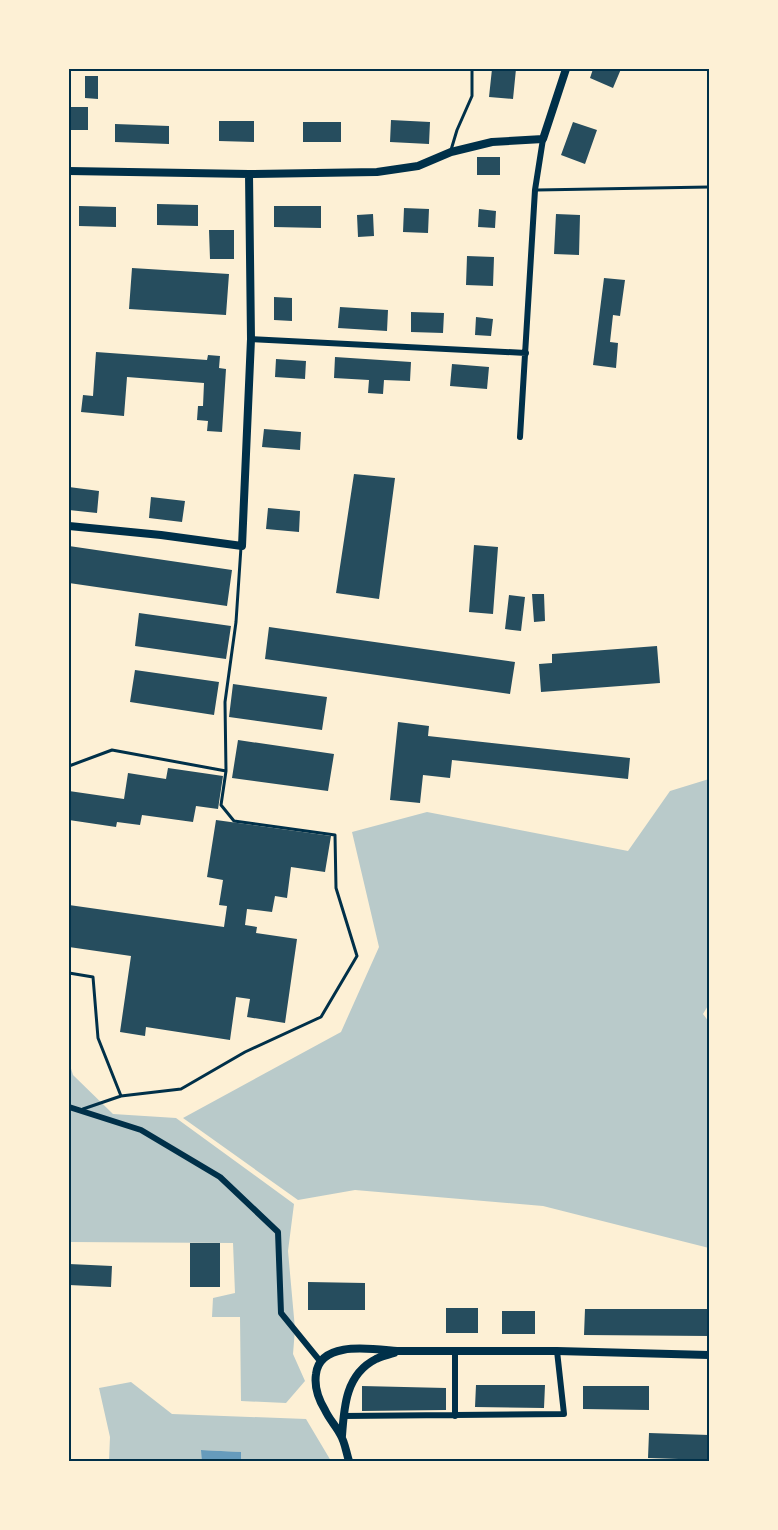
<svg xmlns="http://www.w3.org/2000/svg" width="778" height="1530" font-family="'Fira Sans Condensed',sans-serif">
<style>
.green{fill:#b9caca}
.water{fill:#669bbc}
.building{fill:#264d5e}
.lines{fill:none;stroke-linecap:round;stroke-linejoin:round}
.service{stroke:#003049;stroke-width:3}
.minor{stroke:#003049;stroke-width:6}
.tertiary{stroke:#003049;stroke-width:8}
.secondary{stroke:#003049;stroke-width:8}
.neatline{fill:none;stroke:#003049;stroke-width:2}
</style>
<rect width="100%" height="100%" fill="#fdf0d5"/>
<path class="green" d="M709,779V1004L703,1014L709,1022V1248L543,1206L355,1190L298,1200L183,1118L341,1032L379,947L352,832L427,812L628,851L670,791Z
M69,1062L73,1075L113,1114L176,1118L294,1204L288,1251L295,1329L293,1354L305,1381L286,1403L241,1401L240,1317H212L213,1298L235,1293L233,1243L69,1242Z
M131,1382L172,1414L306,1419L331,1461H241L240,1452L202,1450V1461H109L110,1437L99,1388Z"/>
<path class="water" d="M201,1450L241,1452V1461H202Z"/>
<path class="building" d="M492,69H516L513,99L489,97Z
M593,69H621L613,88L590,78Z
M85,76H98V99L85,98Z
M69,107H88V130H69Z
M391,120L430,122L429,144L390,142Z
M219,121H254V142L219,141Z
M303,122H341V142H303Z
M573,122L597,130L585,164L561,155Z
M115,124L169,126V144L115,142Z
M477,157H500V175H477Z
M157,204L198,205V226L157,225Z
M79,206L116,207V227L79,226Z
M274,206H321V228L274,227Z
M404,208L429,209L428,233L403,232Z
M479,209L496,211L495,228L478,227Z
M373,214L374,236L358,237L357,215Z
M556,214L580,215L579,255L554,254Z
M209,230H234V259H210Z
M467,256L494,257L493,286L466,285Z
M132,268L229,274L226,315L129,309Z
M604,278L625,280L620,316L613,315L610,342L618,343L616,368L593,365Z
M274,297L292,298V321L274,320Z
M340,307L388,310L387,331L338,328Z
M411,312L444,313L443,333L411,332Z
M476,317L493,319L491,336L475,335Z
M96,352L207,360L208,355L220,356L219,368L226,369L222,432L207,431L208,421L197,420L198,406H203L204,383L127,377L124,416L81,412L83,395L93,396Z
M335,357L411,362L410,381L384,380L383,394L368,393L369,380L334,378Z
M276,359L306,361L305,379L275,377Z
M452,364L489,367L487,389L450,386Z
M264,429L301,432L300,450L262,447Z
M354,474L395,478L379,599L336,593Z
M69,487L99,491L97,513L69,510Z
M151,497L185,501L182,522L149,518Z
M268,508L300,511L299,532L266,529Z
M474,545L498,547L493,614L469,612Z
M69,546L232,570L227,606L69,583Z
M532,594H544L545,621L534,622Z
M509,595L525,597L521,631L505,629Z
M139,613L231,626L226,659L135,646Z
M269,627L515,662L510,694L265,659Z
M657,646L660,683L541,692L539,664L552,663V654Z
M135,670L219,682L214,715L130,702Z
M233,684L327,697L322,730L229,717Z
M398,722L429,726L428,736L630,758L628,779L452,760L450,778L423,775L420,803L390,800Z
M238,740L334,754L328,791L232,778Z
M168,768L223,776L218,809L196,806L193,822L142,815L140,825L117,822L116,827L69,820V791L124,799L128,773L166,779Z
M216,820L331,836L325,872L291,867L287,898L275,896L272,912L247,909L245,925L257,927L256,933L297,939L285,1023L247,1017L250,999L236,997L230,1040L146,1027L145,1036L120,1032L131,956L69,947V905L224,927L227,906L219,905L223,880L207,877Z
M190,1243H220V1287H190Z
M69,1264L112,1266L111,1287L69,1285Z
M308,1282L365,1283V1310H308Z
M446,1308H478V1333H446Z
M585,1309H709V1336L584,1335Z
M502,1311H535V1334H502Z
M476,1385H545L544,1408L475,1407Z
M362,1386L446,1388V1410L362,1411Z
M583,1386H649V1410L583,1409Z
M649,1433L709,1435V1460L648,1458Z"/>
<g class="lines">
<path class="service" d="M451,150L457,130L472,96V69
M537,190L709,187
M69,766L112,750L226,771
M69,973L93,977L98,1038L121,1096
M83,1109L121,1096L181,1089L245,1052L321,1017L357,956L336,888L335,835L234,821L221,805L226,771L225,702L236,622L241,547"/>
<path class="minor" d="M251,339L526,353
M520,437L535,190L543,139
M69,1107L141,1130L220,1177L278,1232L281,1313L320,1361
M455,1352V1416
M343,1416L564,1414L557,1351"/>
<path class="tertiary" d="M69,171L249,174L377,172L418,166L451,152L492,142L543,139L566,69
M69,526L161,535L242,546L251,339L249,174"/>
<path class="secondary" d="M342,1436C344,1406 346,1374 376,1359C381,1356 388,1355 394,1353
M349,1461C346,1452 345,1442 340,1434C336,1426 329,1419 325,1410C319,1400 314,1387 316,1374C320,1340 372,1349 397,1351H557L709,1355"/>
</g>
<rect width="778" height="1530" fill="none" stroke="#fdf0d5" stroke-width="141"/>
<rect x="70" y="70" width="638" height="1390" class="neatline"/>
</svg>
